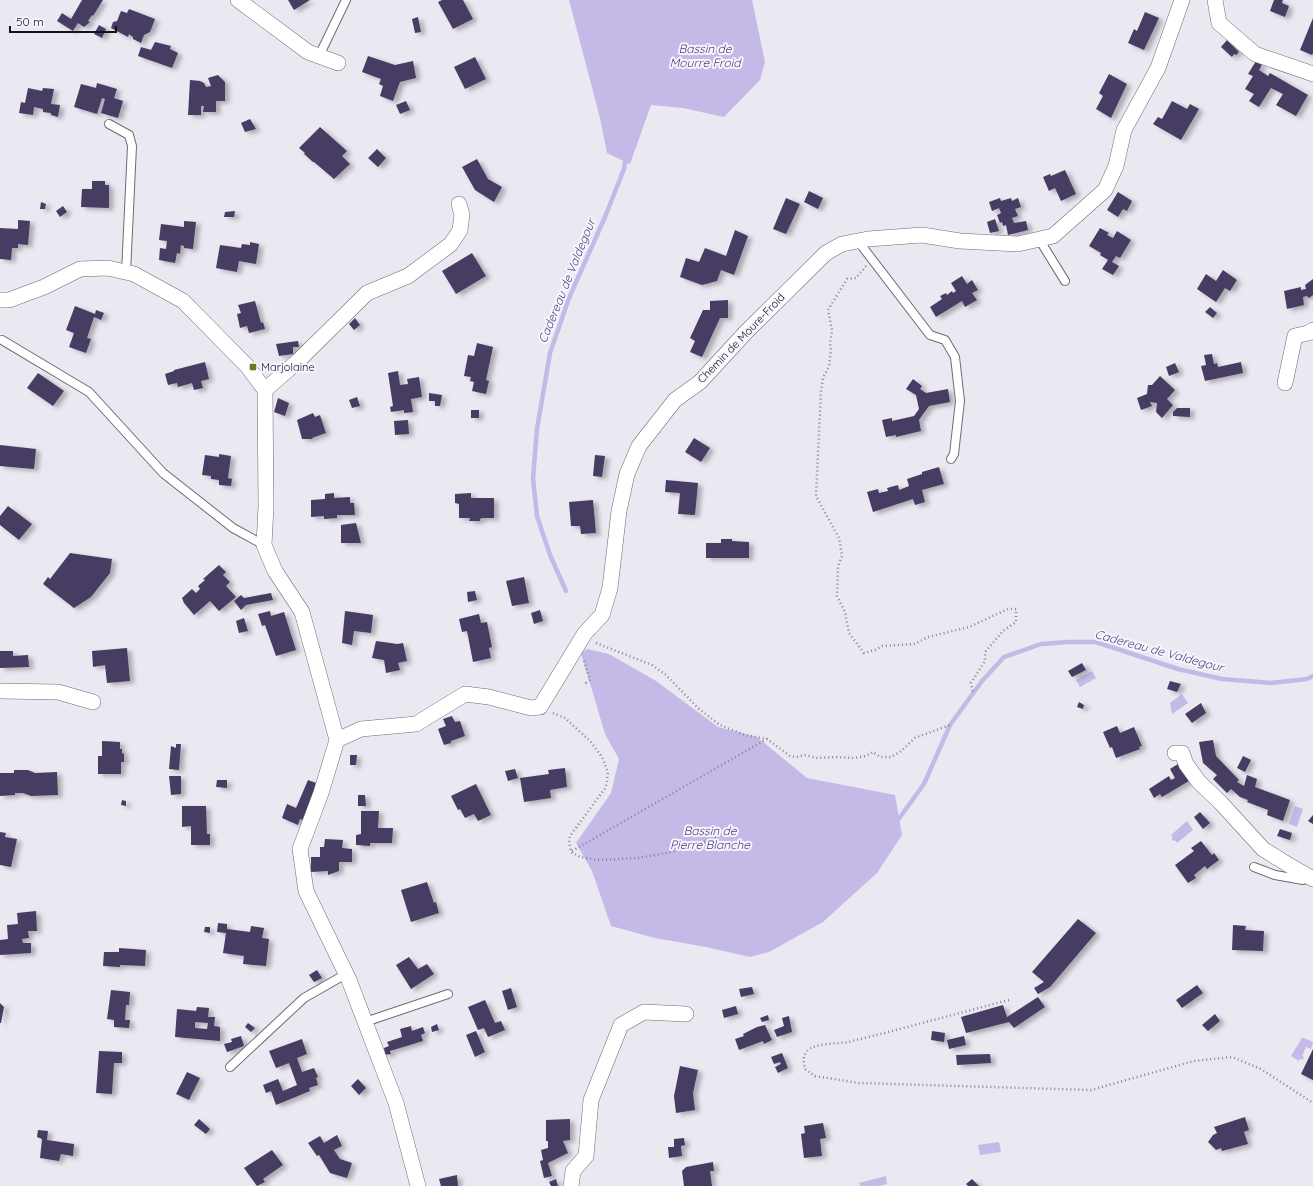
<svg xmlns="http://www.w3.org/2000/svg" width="1313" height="1186" font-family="Quicksand,sans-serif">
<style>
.water{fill:#c5b9e8}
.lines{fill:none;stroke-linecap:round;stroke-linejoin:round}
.stream{stroke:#c5b9e8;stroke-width:4.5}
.building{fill:#473c63;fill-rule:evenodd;filter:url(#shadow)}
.lane-casing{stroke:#6d6b73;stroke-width:10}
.street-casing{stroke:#6d6b73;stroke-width:16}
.path{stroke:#87868d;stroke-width:2.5;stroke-dasharray:1 3;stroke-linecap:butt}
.lane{stroke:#fff;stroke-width:8}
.street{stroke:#fff;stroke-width:15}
.poi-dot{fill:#73741a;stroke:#f7f5ff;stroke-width:1.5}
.labels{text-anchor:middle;stroke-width:4;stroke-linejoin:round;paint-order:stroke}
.street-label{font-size:11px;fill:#141417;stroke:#f7f5ff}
.poi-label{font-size:11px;fill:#141417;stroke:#f7f5ff;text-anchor:start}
.water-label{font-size:12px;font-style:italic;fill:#503e78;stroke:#f7f5ff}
</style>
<defs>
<filter id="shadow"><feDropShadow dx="4.5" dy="2.5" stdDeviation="2" flood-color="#0004"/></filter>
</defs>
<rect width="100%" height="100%" fill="#eae8f1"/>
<path class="water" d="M569,0H752L765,62L760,80L724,117L683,108L651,105L630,164L607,153L600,118Z
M587,649L609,654L656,681L718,727L757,737L807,778L895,795L902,835L877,873L823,922L769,952L750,957L706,947L655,938L611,926L592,871L576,843L611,793L619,759L605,734L581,653Z
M1092,671L1096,678L1080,687L1076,680Z
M1182,694L1188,703L1172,714L1170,703Z
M1295,806L1303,809L1297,827L1289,824Z
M1187,821L1193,830L1177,843L1176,841L1172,840V836L1171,835Z
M1302,1038H1304L1313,1042L1311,1049L1306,1047L1302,1056L1304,1057L1302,1060L1300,1058L1299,1061L1291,1056Z
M999,1142L1001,1152L980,1155L978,1145Z
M886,1176L887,1184L879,1186H860L859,1183Z"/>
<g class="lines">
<path class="stream" d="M566,591L550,555L537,516L533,478L537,429L550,353L569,298L605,217L624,169L626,156
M895,821L898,820L924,784L950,725L982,681L1004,657L1041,644L1069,642H1096L1178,669L1222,679L1271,683L1307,679L1313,676"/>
</g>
<path class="building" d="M82,0H103L93,16L92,15L88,21L90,22L84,27L78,23L73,31L57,21L62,13L71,19Z
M288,0H310L294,10Z
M442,0H463L473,19L453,29L438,2Z
M1274,0H1283L1282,3L1289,6L1285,17L1270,11Z
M129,9L155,19L150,32L144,35L141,43L133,39V37L129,34L128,37L111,28L113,22L117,21L121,11L127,13Z
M1145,12L1159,18L1144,50L1128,43L1134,29L1137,31Z
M418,17L421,32L415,33L412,19Z
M1313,18V53L1312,55L1300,50Z
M99,25L106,29L102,38L94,34Z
M1227,40L1239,52L1236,55L1234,54L1232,57L1221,47Z
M155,42L171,46L170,49L178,53L172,68L138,56L141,47L151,50Z
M368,56L395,65L413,61L416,78L400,82L393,101L380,96L383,86L379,84L381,79L362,72Z
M475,57L486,79L465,89L454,67Z
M1256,61L1262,65L1259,70L1268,76L1270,73L1308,95L1296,116L1276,105L1283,94L1271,88L1259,107L1249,101L1254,94L1245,89L1253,76L1248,74Z
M1109,74L1127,84L1111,118L1096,109L1103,96L1099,93Z
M218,75L225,82V101H216V112H203L204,106H201V115H188L190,80L200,81L204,83L206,87L211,86L208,78Z
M97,83L117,89L114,98L123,101L118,118L101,113L105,99L102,98L97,114L74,107L81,84L96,88Z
M28,88L42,91L43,88L54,89L51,104L60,105L58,117L51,115V113L43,112V109L34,107L33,115L19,113L21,102L25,103Z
M406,101L410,110L400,114L396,105Z
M1172,101L1187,109L1190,104L1199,109L1181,140L1153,124L1158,117L1162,119Z
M250,119L256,129L245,132L241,123Z
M320,127L347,151L342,156L350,164L334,179L314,162H313L304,154L305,153L299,148Z
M377,149L386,158L378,167L368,158Z
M477,159L488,179L502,187L494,202L475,190L462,167Z
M1065,170L1076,194L1061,201L1055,188L1049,191L1043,177L1050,174L1051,176Z
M92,181H105V185H109V208L81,207L82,189H92Z
M809,191L823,198L818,209L804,202Z
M1118,192L1132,201L1127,211L1123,209L1118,217L1107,210Z
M786,198L800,204L786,234L773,229Z
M1000,198L1001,201L1011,198L1012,201L1018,198L1021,207L1015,209L1018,216L1012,218L1014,223L1026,221L1028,230L1008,235L1006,225L1003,226L1002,222L1000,223L997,215L1001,213L999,208L992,211L989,202Z
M41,202L46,204L45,209H40Z
M63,206L67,212L60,217L56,211Z
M235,211L234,217H224L225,212Z
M995,219L999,231L990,233L987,222Z
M18,220L30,221L28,245L18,244V248H12L11,260L0,259V228L18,229Z
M184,221L196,222L193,249L184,248V246L181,245L180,254L177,253L175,263L159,260L160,248L166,249L167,241L159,240L161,224L184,227Z
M1100,228L1109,233L1107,235L1113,238L1117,231L1131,240L1120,258L1116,256L1112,262L1119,266L1113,275L1102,269L1108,260L1100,255L1101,253L1089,246Z
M735,230L748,236L734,275L721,270L717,281L702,285L680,277L686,258L699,262L705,248L726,256Z
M250,242L259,244L256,264L239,261L237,272L216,268L220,245L241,248L242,244L250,245Z
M472,253L486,276L456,294L442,271Z
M1223,270L1237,280L1230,291L1225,288L1216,302L1197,289L1206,274L1216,281Z
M962,276L967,284L972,280L978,290L972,293L977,300L965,307L962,301L936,317L930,307L942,299L940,296L946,293L947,295L952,291L953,293L956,291L951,283Z
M1313,279V295L1309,298L1307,296L1303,297L1304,305L1287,309L1284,291L1301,287V290L1306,289L1305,285Z
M728,300V318H720L702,357L690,352L695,341L690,338L703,310H710V301Z
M255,301L261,323L263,322L265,329L249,333L247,326L240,328L237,314L241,313L238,305Z
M75,306L95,314L96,310L104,313L101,320L94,317L87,338L91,339L86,353L69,347L74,333L66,330Z
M1210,307L1217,313L1213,318L1205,312Z
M355,318L360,325L354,330L349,324Z
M298,341L299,347H293V354L279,356L276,344Z
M477,343L493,347L486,380L489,381L486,394L472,391L474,382L470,381L471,377L464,376L468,355L474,356Z
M1212,354L1214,364L1217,363L1218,367L1241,362L1243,373L1205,381L1201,366L1206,365L1204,355Z
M205,362L209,379L201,381L203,388L194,390L192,383L178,387L177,383L168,385L165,374L174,371V370Z
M1175,363L1179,372L1169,376L1166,367Z
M398,371L400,385L408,384L407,379L419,377L422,397L411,399L413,412L404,413V410L391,412L390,407L393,406L388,373Z
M38,373L64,391L53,406L27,388Z
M1160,376L1175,390L1167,399L1173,405L1162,418L1156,412L1157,403L1150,402L1152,406L1141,410L1137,398L1147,394L1148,385H1152Z
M913,379L922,386L920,389L926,393L948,389L950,402L929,406L919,420L921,431L896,437V435L886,437L882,420L892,418V421L914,416L919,409L916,395L906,389Z
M429,393L442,395L440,406H435V401H429Z
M357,397L360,406L352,408L349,400Z
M278,398L289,403L285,416L274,412Z
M1177,408H1190V417L1173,416V412Z
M471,410H479V418H471Z
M313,413L315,417L320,415L326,433L312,438L313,439H302L297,420Z
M408,420L409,434L395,435L394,421Z
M694,438L710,448L701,462L685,452Z
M0,445L36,449L34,469L0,466Z
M219,454L231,456L228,478L232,479L231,486L219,485V480L211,479V476L202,475L205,455L219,457Z
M595,455L605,456L602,477L593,476Z
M939,467L944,484L922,490L925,502L915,505L913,499L873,512L867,492L878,489L879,493L888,491L887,488L898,485L899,490L909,486L907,479L922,474V472Z
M666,480L698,483L695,515L678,514L680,493L665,492Z
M334,493V498L350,497V503H354L355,515H337V518L324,519V516L311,517V500L325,499V494Z
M471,493V498H494V518H482L480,519V521H469L470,518H459V504L455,503V494Z
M593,500L596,533L581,534L580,526H571L569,502Z
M8,506L32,524L19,540L0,525V516Z
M356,523L361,543H341V525Z
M721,539H732V541L749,542V558H706V543H721Z
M70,553L112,559L110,573L91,597L74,608L43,584L48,577L50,579Z
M219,565L226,572L223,575L230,582L226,586L236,597L219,611L210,601L194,615L184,603L182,598L192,589L196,593L200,589L198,586L205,580L203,579Z
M524,577L529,603L512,606L506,581Z
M475,591L477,600L468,602L467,592Z
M271,593L273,600L246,605L241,610L234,601L241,595L244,598Z
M540,610L543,621L534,624L531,613Z
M270,611L271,616L284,612L296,650L276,656L265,625L262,626L258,614Z
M345,611L373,615L371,633L354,631L352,645L342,643Z
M479,614L481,623L487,622L492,647L489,648L491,658L473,662L467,631L462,632L459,619Z
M244,618L248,631L239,633L236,621Z
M376,641L397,644L403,643L407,661L398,663L400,670L386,673L384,660L372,658Z
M127,648L130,681L107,683L105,665L93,667L92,651Z
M0,651H13V656L28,655L29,667L0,668Z
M1082,663L1086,670L1072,677L1068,671Z
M1170,681L1181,684L1177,692L1167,689Z
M1079,702L1084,705L1083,709L1077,707Z
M1201,703L1206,713L1192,723L1185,714Z
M452,716L455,722L460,721L465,736L451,741V743L444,745L438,729L446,726L443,719Z
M1117,726L1120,733L1134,727L1142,746L1139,747L1140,749L1116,758L1112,747L1110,748L1103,732Z
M1213,740L1216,756L1239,780L1237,782L1244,786L1247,775L1257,779L1255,787L1290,800L1283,821L1267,815L1268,810L1247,802L1248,800L1240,797L1231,789L1227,793L1213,779L1217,775L1203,763L1199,742Z
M102,741L120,742V749H122V754L124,753V762H121V774H98V756H102Z
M176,744H181L179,770L169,769L171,746L176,748Z
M350,755H357L356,765H350Z
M1243,756L1251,760L1245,772L1237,768Z
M1178,764L1189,781L1162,797L1160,794L1154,798L1149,789L1169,776L1171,780L1175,778L1170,769Z
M565,768L567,787L550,790L551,798L524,802L520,778L549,774L548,770Z
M515,769L518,778L508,781L505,771Z
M14,770H28L35,773L57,772L58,795L31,796L23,793H15V795L0,796V773H14Z
M169,776H181V794L171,795Z
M217,780H227V788L216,787Z
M308,780L316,783L314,789L316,790L303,820L300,819L298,825L282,818L287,804L296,808Z
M476,784L491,815L478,821L474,814L465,818L460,809L458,810L451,796Z
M358,795H365L366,806H358Z
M122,800L126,801V806L121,805Z
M182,806H206L207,834H210V845H191V826L182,827Z
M361,811H379L378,828H393L392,843H370V846L356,845V835L361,834Z
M1200,812L1210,823L1203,829L1194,817Z
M1313,815V824L1308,821Z
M1280,829L1292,833L1290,840L1277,836Z
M0,832L6,833L5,837L17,839L11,867L0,865Z
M325,839L343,840L342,848L352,849V862H339V871L328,875V871L311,872V857H320V847H324Z
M1201,841L1212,855L1214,853L1219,860L1207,869L1205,866L1194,875L1196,878L1188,883L1175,865L1194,851L1191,848Z
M427,882L434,903L436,902L439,913L411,922L401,890Z
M36,911L37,931H28L29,938L22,939L23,943H31V953L0,955V940L8,939L7,925L18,924L17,913Z
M1078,919L1096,933L1050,987L1038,994L1034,988L1044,982L1032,972Z
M218,923L227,924V929L250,932L251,926L264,928L262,938L269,939L266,966L243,964L244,956L223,953L226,933L217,932Z
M1233,925L1246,926L1245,930L1264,931L1263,951L1232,950Z
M205,927H210V933L204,932Z
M119,948L146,950L145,966L120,965V967L103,966L104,952H119Z
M409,957L418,969L427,964L434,974L411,989L396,965Z
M317,970L322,978L314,982L309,975Z
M1197,985L1203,993L1182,1008L1176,1000Z
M752,987L754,994L741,997L739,989Z
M511,988L517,1007L508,1010L502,991Z
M111,990L130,992L129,1005H126L125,1020H130L129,1028L114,1027V1020L107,1019Z
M1038,997L1045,1007L1014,1028L1009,1022L966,1033L961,1017L1003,1005L1007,1017Z
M485,1000L495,1023L501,1021L505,1030L488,1037L484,1028L478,1030L468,1007Z
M0,1003L4,1007L1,1023H0Z
M736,1006L738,1014L724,1018L722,1010Z
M197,1007L209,1008L208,1017H215L214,1026L220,1027V1041L175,1037L177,1009L196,1011ZM195,1022L208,1023L207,1029L195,1028Z
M1215,1014L1220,1021L1208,1031L1202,1025Z
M768,1015L769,1020L762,1022L760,1018Z
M789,1016L792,1032L777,1037L774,1030L784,1026L782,1018Z
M248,1023L255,1028L251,1032L245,1027Z
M437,1024L439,1030L432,1032L431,1027Z
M765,1025L772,1040L764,1044L763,1041L739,1050L735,1039L744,1036L743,1034L757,1027Z
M411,1026L412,1031L423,1027L425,1033L421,1035L423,1041L390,1051L391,1054L385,1055L384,1048L389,1046L387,1042L402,1037L400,1029Z
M476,1031L485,1052L475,1057L466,1035Z
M932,1031L945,1033L944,1042L931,1040Z
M241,1036L244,1046L227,1052L224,1044L232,1042L231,1039Z
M964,1036L966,1045L949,1049L947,1040Z
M302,1039L307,1054L297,1058L299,1064L302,1072L314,1068L318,1077L316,1078L318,1085L309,1088L310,1091L276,1105L271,1091L266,1093L263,1085L278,1079L283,1091L297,1085L289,1063L276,1068L269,1051Z
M1313,1049V1080L1301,1074Z
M99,1051L122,1052V1063H114L112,1094L96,1093Z
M782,1053L788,1068L778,1073L775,1067L781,1064L780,1062L774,1064L771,1057Z
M990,1054L991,1063L957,1065L956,1055Z
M680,1066L698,1070L693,1093L695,1110L676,1113L674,1096Z
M187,1072L200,1078L189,1100L176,1094Z
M358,1079L366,1088L359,1095L351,1086Z
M1245,1117L1249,1130L1244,1132L1248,1144L1222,1151L1221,1148L1216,1150L1208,1142L1213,1135L1217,1133L1214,1127Z
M199,1119L210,1129L206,1134L194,1125Z
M570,1119V1140L563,1141L568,1153L548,1163L552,1176L544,1178L540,1161L543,1160L541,1150L548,1148V1141H546V1120Z
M823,1123L826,1138L820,1139L822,1156L804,1158L801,1134L805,1133L804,1126Z
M38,1130L48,1131L47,1140L74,1144L73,1156L61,1154L59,1161L40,1158L42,1139L37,1137Z
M337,1135L342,1146L334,1150L340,1159L352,1163L347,1178L330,1173L319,1155L317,1156L308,1143L320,1136L324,1143Z
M684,1138L685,1145L681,1146L682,1156L669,1158L668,1147H674V1139Z
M272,1150L283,1165L263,1179L265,1182L257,1186L244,1168Z
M713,1162L714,1171H710L712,1186H684L682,1171L686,1167Z
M457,1175L458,1186H441L439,1179Z
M556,1179L558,1186H551L549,1182Z
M972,1179L979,1186H968L966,1184Z"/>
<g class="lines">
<defs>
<path id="lane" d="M319,56L346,0
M109,124L129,135L132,146L126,273
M1039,239L1065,281
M858,241L930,335L945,340L955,357L960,401L954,454L951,459
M2,340L89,392L163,473L233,528L264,545
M1254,867L1275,875L1303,880L1307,878
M365,1022L448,994
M230,1067L304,998L346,974"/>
<path id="street" d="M238,0L308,52L338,63
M1215,0L1219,23L1255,54L1313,74
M0,300H9L44,287L80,269L108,268L134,274L183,301L247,366L265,390
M1285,383L1295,336L1308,333L1313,330
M0,691L58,692L93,702
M337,740L361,729L416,724L465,694L489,697L531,708L540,707L585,633L602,615L610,588L619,511L627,474L639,446L675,400L700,382L746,332L826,253L842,244L868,239L922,235L960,241L1018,244L1053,236L1105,190L1116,166L1124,130L1158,68L1182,0
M1175,753H1182L1186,764L1199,782L1221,803L1263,849L1292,867L1313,879
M418,1186L396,1103L349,980L306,891L300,849L321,793L337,740L302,612L275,571L264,545L266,506L265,390L298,361L367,293L408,276L451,244L460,230L462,215L459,204
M571,1186L573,1171L586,1156L591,1100L621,1025L644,1012L686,1014"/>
</defs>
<use href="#lane" class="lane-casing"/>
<use href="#street" class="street-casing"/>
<path class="path" d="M866,266L856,278L847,279L828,310L832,330L830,343L831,350L829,366L823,378L821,391L816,496L839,538L842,556L838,566L837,596L845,612L849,633L864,653L875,650L882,646L915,644L928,637L969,627L1008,609H1016V622L1003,631L985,652V661L971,683L973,693
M596,643L652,665L666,675L699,709L720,725L745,735L767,739L790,756L795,757L806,755L816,758L838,757L854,758L866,756L873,752L880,757H891L900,752L915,738L950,725
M584,661L590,680L586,683L587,686
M553,713L565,718L590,741L602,757L608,772L606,787L570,836L569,842L571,852L580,857L598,860L638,858L672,852L719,837
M572,851L767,739
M1009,1000C955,1014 902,1029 848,1042C838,1044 814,1043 807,1051C802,1057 804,1063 805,1069L815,1076L859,1083L1091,1090L1194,1061L1232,1057L1261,1069L1313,1103"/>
<use href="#lane" class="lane"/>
<use href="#street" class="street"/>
</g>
<rect class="poi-dot" x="249" y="363" width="8" height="8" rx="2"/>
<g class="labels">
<g class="street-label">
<text transform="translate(741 338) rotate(-46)" y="4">Chemin de Moure-Froid</text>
</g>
<g class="poi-label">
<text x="261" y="371">Marjolaine</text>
</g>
<g class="water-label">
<text x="705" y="53">Bassin de<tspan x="705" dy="14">Mourre Froid</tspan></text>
<text transform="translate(567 281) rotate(-68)" y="4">Cadereau de Valdegour</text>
<text transform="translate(1159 651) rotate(15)" y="4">Cadereau de Valdegour</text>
<text x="710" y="835">Bassin de<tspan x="710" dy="14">Pierre Blanche</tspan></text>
</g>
</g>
<path d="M10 26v6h106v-6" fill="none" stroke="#141417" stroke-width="2"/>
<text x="16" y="26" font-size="12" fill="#141417" stroke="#f7f5ff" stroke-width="3" paint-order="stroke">50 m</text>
</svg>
